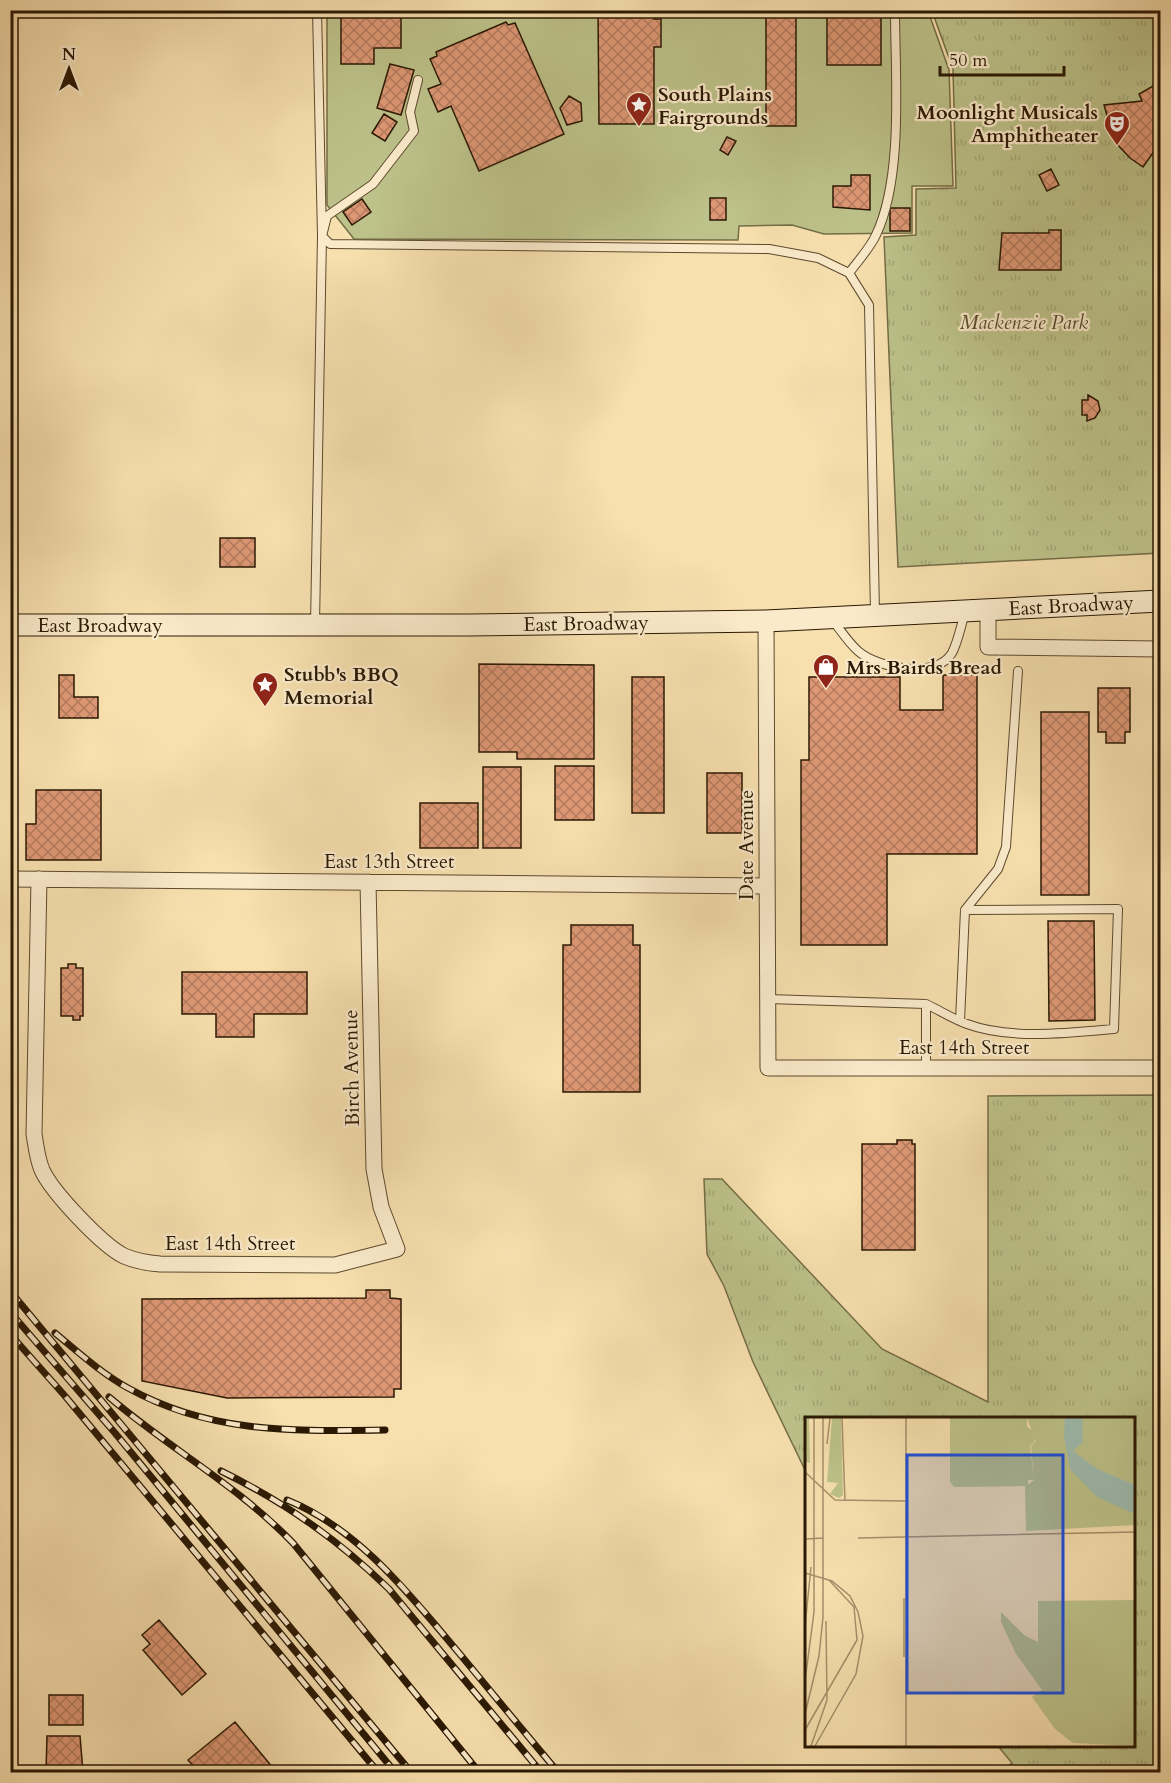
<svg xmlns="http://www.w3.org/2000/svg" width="1171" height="1783" font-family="Cardo,serif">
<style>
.grass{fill:#bdc28a;stroke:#746d46;stroke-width:1.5}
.park{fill:url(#park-tufts);stroke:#746d46;stroke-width:1.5}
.building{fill:url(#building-cross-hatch);stroke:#2a1803;stroke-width:1.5}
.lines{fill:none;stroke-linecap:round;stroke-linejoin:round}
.lane-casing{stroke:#5d4a2e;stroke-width:10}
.street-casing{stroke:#5d4a2e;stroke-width:17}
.secondary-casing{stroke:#2a1803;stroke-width:23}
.lane{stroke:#faeaca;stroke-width:8}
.street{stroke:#faeaca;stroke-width:15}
.secondary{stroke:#faeaca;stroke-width:21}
.rail-casing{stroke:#2a1803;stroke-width:7}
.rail{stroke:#faeaca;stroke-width:4.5;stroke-dasharray:14;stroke-linecap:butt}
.labels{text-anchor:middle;stroke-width:4.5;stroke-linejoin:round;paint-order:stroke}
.poi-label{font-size:20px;font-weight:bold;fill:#2a1803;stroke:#faeaca;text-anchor:start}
.park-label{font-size:20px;font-style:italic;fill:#564b2c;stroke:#faeaca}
.street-label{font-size:20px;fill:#2a1803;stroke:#faeaca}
.inset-road{fill:none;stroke:#a58f6a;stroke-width:1.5}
.view{fill:#1d4ed8;fill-opacity:0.15;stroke:#1d4ed8;stroke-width:3}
.inset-edge{fill:none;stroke:#2a1803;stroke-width:3}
</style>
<defs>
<pattern id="park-tufts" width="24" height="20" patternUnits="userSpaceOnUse" patternTransform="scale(1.5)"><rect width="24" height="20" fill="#bdc28a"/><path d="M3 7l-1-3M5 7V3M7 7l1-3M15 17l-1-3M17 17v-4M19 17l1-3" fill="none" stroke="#a3a675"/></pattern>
<pattern id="building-cross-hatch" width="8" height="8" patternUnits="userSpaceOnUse" patternTransform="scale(1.5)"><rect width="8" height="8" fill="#de9875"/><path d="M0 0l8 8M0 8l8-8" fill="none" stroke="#b47b5e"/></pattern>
</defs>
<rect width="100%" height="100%" fill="#f7dfae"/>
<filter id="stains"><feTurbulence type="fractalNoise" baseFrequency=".00333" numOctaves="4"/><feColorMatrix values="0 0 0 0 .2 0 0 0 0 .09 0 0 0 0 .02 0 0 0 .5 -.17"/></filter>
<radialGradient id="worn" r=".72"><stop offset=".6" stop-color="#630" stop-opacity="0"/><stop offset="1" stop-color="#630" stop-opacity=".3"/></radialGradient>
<path class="grass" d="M327,11H928L949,70L953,186H912V233L824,234L792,225L739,226L738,240L354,239L327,205Z"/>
<path class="park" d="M932,11H1160V553L898,567L884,237L916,235V189L956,188L953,69Z
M1160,1095V1772H999L1012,1763L998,1746H1134V1418H806V1472L753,1362L724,1286L707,1254L704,1179H722L882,1349L988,1402V1096Z"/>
<path class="building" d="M341,10H401V48H374V64H341Z
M598,10H654V19H661V47H654V124H599Z
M766,10H796V126H766Z
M827,10H881V65H827Z
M506,22L508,25L515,23L564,134L479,171L451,106L438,112L428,89L441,84L430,59L437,56L436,52Z
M390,64L414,70L401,115L377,108Z
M1160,82V143L1143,167L1130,158L1115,142L1104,105L1142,101L1139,94Z
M569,96L581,103L582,121L567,125L560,108Z
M384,114L397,122L385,141L372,133Z
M727,137L736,141L728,155L720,150Z
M1051,169L1059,185L1047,191L1039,175Z
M851,175H870V210L833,207V186H851Z
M710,198H726V220H710Z
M362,199L371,212L352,225L343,212Z
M890,208H910V231H890Z
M1049,230H1061V270H999L1002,233H1049Z
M1088,395L1098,401L1100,410L1095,418L1087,421V415H1082V400H1088Z
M220,538H255V567H220Z
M479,664L594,665V759H517V752H479Z
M59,675H74V697H98V718H59Z
M943,675H977V854H887V945H801V760H809V677H900V710H943Z
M632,677H664V813H632Z
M1098,688H1130V732H1125V743H1106V732H1098Z
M1041,712H1089V895H1041Z
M555,766H594V820H555Z
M483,767H521V848H483Z
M707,773H742V833H707Z
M36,790H101V860H26V824H36Z
M420,803H478V848H420Z
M1048,921H1094L1095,1020L1049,1021Z
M571,925H633V945H640V1092H563V945H571Z
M68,964H76V968H83V1016H80V1020H73V1016H61V968H68Z
M182,972H307V1014H254V1037H216V1014H182Z
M897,1140H912V1144H915V1250H862V1144H897Z
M366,1290H390V1298L401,1299V1389H394V1397L227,1398L142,1381V1299L366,1298Z
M159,1620L206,1674L182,1695L143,1650L150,1644L142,1635Z
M49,1695H83V1725H49Z
M235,1722L273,1768L268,1772H199L188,1760Z
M47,1736H80L83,1772H46Z"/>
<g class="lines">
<defs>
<path id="lane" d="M418,80L410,112L414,131L373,184L327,216L322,236L330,244L769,249L818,258L849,273L869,305L875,613
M849,273C858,261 870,248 876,235C904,176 895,75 895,10
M834,622C841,631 849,643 858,651C877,668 936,680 952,653C958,642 961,625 965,613
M315,624L322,236L317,10
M965,910L998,869L1006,847L1018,671
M768,999L926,1004V1068
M926,1004C939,1010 953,1019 967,1024C1010,1040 1070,1033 1114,1029L1118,909L965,910L960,1021"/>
<path id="street" d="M988,609V647L1160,649
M766,621L768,1068H1160
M10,879L767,886
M39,879L34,1134C36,1146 37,1158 42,1170C52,1192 102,1245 124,1256C136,1261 147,1263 160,1264L335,1265L397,1249L381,1207L374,1169L368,882"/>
<path id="secondary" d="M10,625H469L766,621L1160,601"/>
</defs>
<use href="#lane" class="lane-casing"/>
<use href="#street" class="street-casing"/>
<use href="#secondary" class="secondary-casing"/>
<use href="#lane" class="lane"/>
<use href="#street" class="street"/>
<use href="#secondary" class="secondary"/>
<defs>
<path id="rail" d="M10,1291L411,1772
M10,1312L115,1433L395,1772
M55,1333C78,1352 101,1373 128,1388C211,1434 293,1431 385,1430
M10,1334L65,1396L378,1772
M109,1397C170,1449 237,1485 293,1543L479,1772
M221,1471C286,1503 337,1539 389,1589L541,1772
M287,1500C359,1529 410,1595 459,1653C492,1693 525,1733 558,1772"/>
</defs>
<use href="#rail" class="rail-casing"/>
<use href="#rail" class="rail"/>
</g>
<defs>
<symbol id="sight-pin" viewBox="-11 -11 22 30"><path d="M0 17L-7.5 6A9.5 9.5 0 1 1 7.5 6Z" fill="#8f2418" stroke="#faeaca"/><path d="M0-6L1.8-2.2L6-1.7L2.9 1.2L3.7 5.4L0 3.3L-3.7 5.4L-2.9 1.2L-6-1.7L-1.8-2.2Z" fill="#fff"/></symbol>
<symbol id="theatre-pin" viewBox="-11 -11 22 30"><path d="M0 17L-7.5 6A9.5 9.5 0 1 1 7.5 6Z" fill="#8f2418" stroke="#faeaca"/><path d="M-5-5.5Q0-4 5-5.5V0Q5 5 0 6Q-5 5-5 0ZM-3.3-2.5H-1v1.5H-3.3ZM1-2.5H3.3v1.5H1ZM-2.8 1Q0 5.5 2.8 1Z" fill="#fff"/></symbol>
<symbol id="shop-pin" viewBox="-11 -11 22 30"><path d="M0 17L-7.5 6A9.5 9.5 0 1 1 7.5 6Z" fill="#8f2418" stroke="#faeaca"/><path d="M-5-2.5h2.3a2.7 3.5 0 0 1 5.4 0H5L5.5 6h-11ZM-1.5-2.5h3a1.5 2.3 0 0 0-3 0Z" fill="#fff"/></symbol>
</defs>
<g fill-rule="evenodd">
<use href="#sight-pin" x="624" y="90" width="30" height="40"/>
<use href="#theatre-pin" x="1102" y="109" width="30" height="40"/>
<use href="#shop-pin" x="811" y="652" width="30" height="40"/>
<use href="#sight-pin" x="250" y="670" width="30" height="40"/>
</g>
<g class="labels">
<g class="poi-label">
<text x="658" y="101">South Plains<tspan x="658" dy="23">Fairgrounds</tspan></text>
<text x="1098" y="119" text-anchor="end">Moonlight Musicals<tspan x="1098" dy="23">Amphitheater</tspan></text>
<text x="846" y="674">Mrs Bairds Bread</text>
<text x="284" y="681">Stubb's BBQ<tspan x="284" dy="23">Memorial</tspan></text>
</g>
<g class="park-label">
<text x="1024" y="329">Mackenzie Park</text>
</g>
<g class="street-label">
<text transform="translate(1071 605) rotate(-3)" y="7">East Broadway</text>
<text transform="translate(586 623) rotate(-1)" y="7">East Broadway</text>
<text x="100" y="632">East Broadway</text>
<text transform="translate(746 845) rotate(-90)" y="7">Date Avenue</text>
<text x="389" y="868">East 13th Street</text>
<text x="964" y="1054">East 14th Street</text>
<text transform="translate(351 1068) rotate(-91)" y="7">Birch Avenue</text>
<text x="230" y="1250">East 14th Street</text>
</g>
</g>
<g transform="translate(805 1417)">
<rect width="330" height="330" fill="#f7dfae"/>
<path d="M0,1H4L5,46L0,45ZM27,1H36L38,78L34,81L25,77L33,66L22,65ZM145,1H222V10L230,15V24L225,29L229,63H223V69L149,70L145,65Z" fill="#bdc28a"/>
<path d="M222,1H330V108L221,114L220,70L229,63L226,29L231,24ZM330,183V329L268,326L250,312L227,280L237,273L211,237L196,205V195L219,218L233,225V184Z" fill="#bdc28a"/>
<path d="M260,1H277L278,25L268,34L292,52L330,68V97L292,80L265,52L259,19Z" fill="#9ebcaf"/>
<path class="inset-road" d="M37,1L40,84M22,27L25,1M0,55L30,83L100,84M53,121L330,115M0,122L18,121M0,156L27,164L45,179L53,195L58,219L51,257L10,329M99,181V240M0,209L6,150M0,264L9,195V1M0,297L14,239L18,200V1M0,313L52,223L49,190L24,163M6,329L22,283L21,204M101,329V1"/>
<path class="view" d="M102,38H258V276H102Z"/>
<rect width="330" height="330" class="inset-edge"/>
</g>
<rect width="1171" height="1783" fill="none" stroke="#f7dfae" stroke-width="36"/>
<rect x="12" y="12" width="1147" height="1759" fill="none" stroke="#2a1803" stroke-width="3"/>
<rect x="18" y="18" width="1135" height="1747" fill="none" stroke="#2a1803" stroke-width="1.5"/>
<g transform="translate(69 69)" stroke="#faeaca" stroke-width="4.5" paint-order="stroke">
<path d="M0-4.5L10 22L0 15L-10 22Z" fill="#2a1803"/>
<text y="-9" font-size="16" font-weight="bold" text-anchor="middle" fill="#2a1803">N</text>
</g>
<path d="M940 66v9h124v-9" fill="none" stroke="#2a1803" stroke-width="3"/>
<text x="949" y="66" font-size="18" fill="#2a1803" stroke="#faeaca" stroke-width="4.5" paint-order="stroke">50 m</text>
<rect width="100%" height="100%" filter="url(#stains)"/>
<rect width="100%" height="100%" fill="url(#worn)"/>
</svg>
